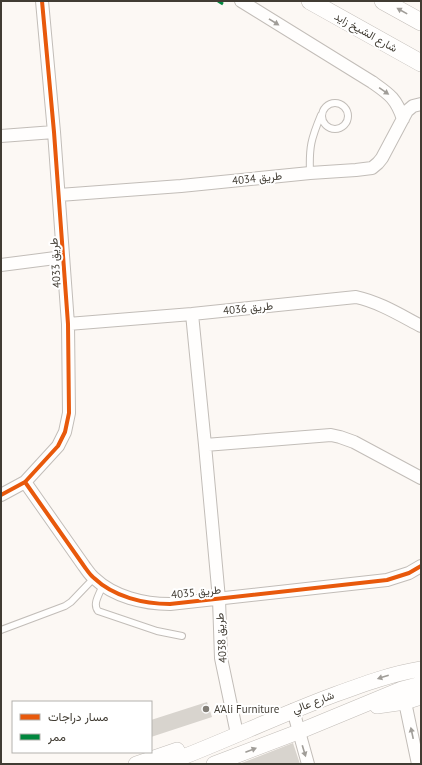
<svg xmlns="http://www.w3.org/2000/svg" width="422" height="765" font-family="'PT Sans',Vazirmatn,sans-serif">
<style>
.building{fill:#d8d4ce}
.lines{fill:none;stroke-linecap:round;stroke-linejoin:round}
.service-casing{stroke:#c2bdb8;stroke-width:8}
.minor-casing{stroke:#c2bdb8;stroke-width:14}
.tertiary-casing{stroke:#c2bdb8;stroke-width:16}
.secondary-casing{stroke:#c2bdb8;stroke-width:18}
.service{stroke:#fffefd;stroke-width:6}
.minor{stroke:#fffefd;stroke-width:12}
.tertiary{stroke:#fffefd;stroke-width:15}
.secondary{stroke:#fffefd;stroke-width:17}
.quiet{stroke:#00873e;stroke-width:3;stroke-dasharray:6 3;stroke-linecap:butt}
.cycleway-casing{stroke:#fff;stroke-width:6}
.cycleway{stroke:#e8590c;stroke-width:4}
.oneway{fill:#a09d98}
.poi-dot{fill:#827e77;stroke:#fff;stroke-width:1.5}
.labels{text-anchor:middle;stroke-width:4;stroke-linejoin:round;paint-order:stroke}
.street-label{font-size:11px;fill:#413c33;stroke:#fff}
.poi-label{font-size:11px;fill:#413c33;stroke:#fff;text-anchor:start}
</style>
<rect width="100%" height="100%" fill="#fcf8f4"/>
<path class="building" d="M207,702L212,717L151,737V720Z
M293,743L300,764H239Z"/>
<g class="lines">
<defs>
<path id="service" d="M322 116a13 13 0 1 1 26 0a13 13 0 1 1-26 0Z
M310,173C309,147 311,139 321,115
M103,585C100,593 92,604 98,611L157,631L182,636
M1,630L65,606L71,602L94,578"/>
<path id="minor" d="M241,1L372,82C389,94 396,98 403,119
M1,136L54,132
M59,195L181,186L310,173L356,170L372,168L378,163L382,158L407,111L413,106L421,104
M1,265L63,257
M192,314L205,445L219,599L221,658L237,734
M68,324L192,314L356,297C379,302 400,315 421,326
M205,445L331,435L340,437L354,442L421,478
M25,482L84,566C87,570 90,575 94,578C114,597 144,604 170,604L387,580L409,573L421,566
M1,495L25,482L58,446L65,432L69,413L68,324L54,132L42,1
M405,702L418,764
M293,710L308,764"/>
<path id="tertiary" d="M377,706L405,702L421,697
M136,764L177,750
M165,764C221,743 275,717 331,696C361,685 390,674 421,669
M214,764L298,732L402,689L421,684"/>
<path id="secondary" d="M310,1L421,63
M383,1L421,22"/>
</defs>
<use href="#service" class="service-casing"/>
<use href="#minor" class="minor-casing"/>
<use href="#tertiary" class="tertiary-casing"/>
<use href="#secondary" class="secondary-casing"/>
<use href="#service" class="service"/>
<use href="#minor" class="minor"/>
<use href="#tertiary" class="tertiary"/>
<use href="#secondary" class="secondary"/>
<path class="quiet" d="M218,1L223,4"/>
<defs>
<path id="cycleway" d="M25,482L84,566C87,570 90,575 94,578C114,597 144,604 170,604L387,580L409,573L421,566
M1,495L25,482L58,446L65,432L69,413L68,324L54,132L42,1"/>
</defs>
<use href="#cycleway" class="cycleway-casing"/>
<use href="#cycleway" class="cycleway"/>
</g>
<defs><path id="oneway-solid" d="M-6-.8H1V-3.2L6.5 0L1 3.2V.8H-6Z"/></defs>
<g class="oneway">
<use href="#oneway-solid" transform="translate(402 11) rotate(-151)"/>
<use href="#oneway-solid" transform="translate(274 22) rotate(32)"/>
<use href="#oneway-solid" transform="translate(384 91) rotate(35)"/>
<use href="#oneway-solid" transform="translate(383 677) rotate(163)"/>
<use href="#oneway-solid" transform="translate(412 733) rotate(-102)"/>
<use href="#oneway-solid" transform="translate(251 750) rotate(-21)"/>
<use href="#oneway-solid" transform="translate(304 751) rotate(73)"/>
</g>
<circle class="poi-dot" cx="206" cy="709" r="4"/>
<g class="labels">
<g class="street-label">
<text transform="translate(366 32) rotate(29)" y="4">شارع الشيخ زايد</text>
<text transform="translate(257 178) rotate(-6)" y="4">طريق 4034</text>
<text transform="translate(55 263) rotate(-94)" y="4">طريق 4033</text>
<text transform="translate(248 308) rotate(-6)" y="4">طريق 4036</text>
<text transform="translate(196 592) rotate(-6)" y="4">طريق 4035</text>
<text transform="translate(221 638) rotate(-94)" y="4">طريق 4038</text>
<text transform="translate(313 702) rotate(-21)" y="4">شارع عالي</text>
</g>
<g class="poi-label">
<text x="214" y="713">A'Ali Furniture</text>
</g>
</g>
<rect width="422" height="765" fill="none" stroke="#413c33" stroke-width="4"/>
<rect x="12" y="701" width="140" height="52" fill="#ffffff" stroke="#b3b1ad"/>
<rect x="20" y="714" width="20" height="6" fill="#e8590c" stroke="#b3b1ad"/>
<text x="48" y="721" font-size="12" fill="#413c33">مسار دراجات</text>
<rect x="20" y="734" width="20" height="6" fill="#00873e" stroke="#b3b1ad"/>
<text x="48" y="741" font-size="12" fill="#413c33">ممر</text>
</svg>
